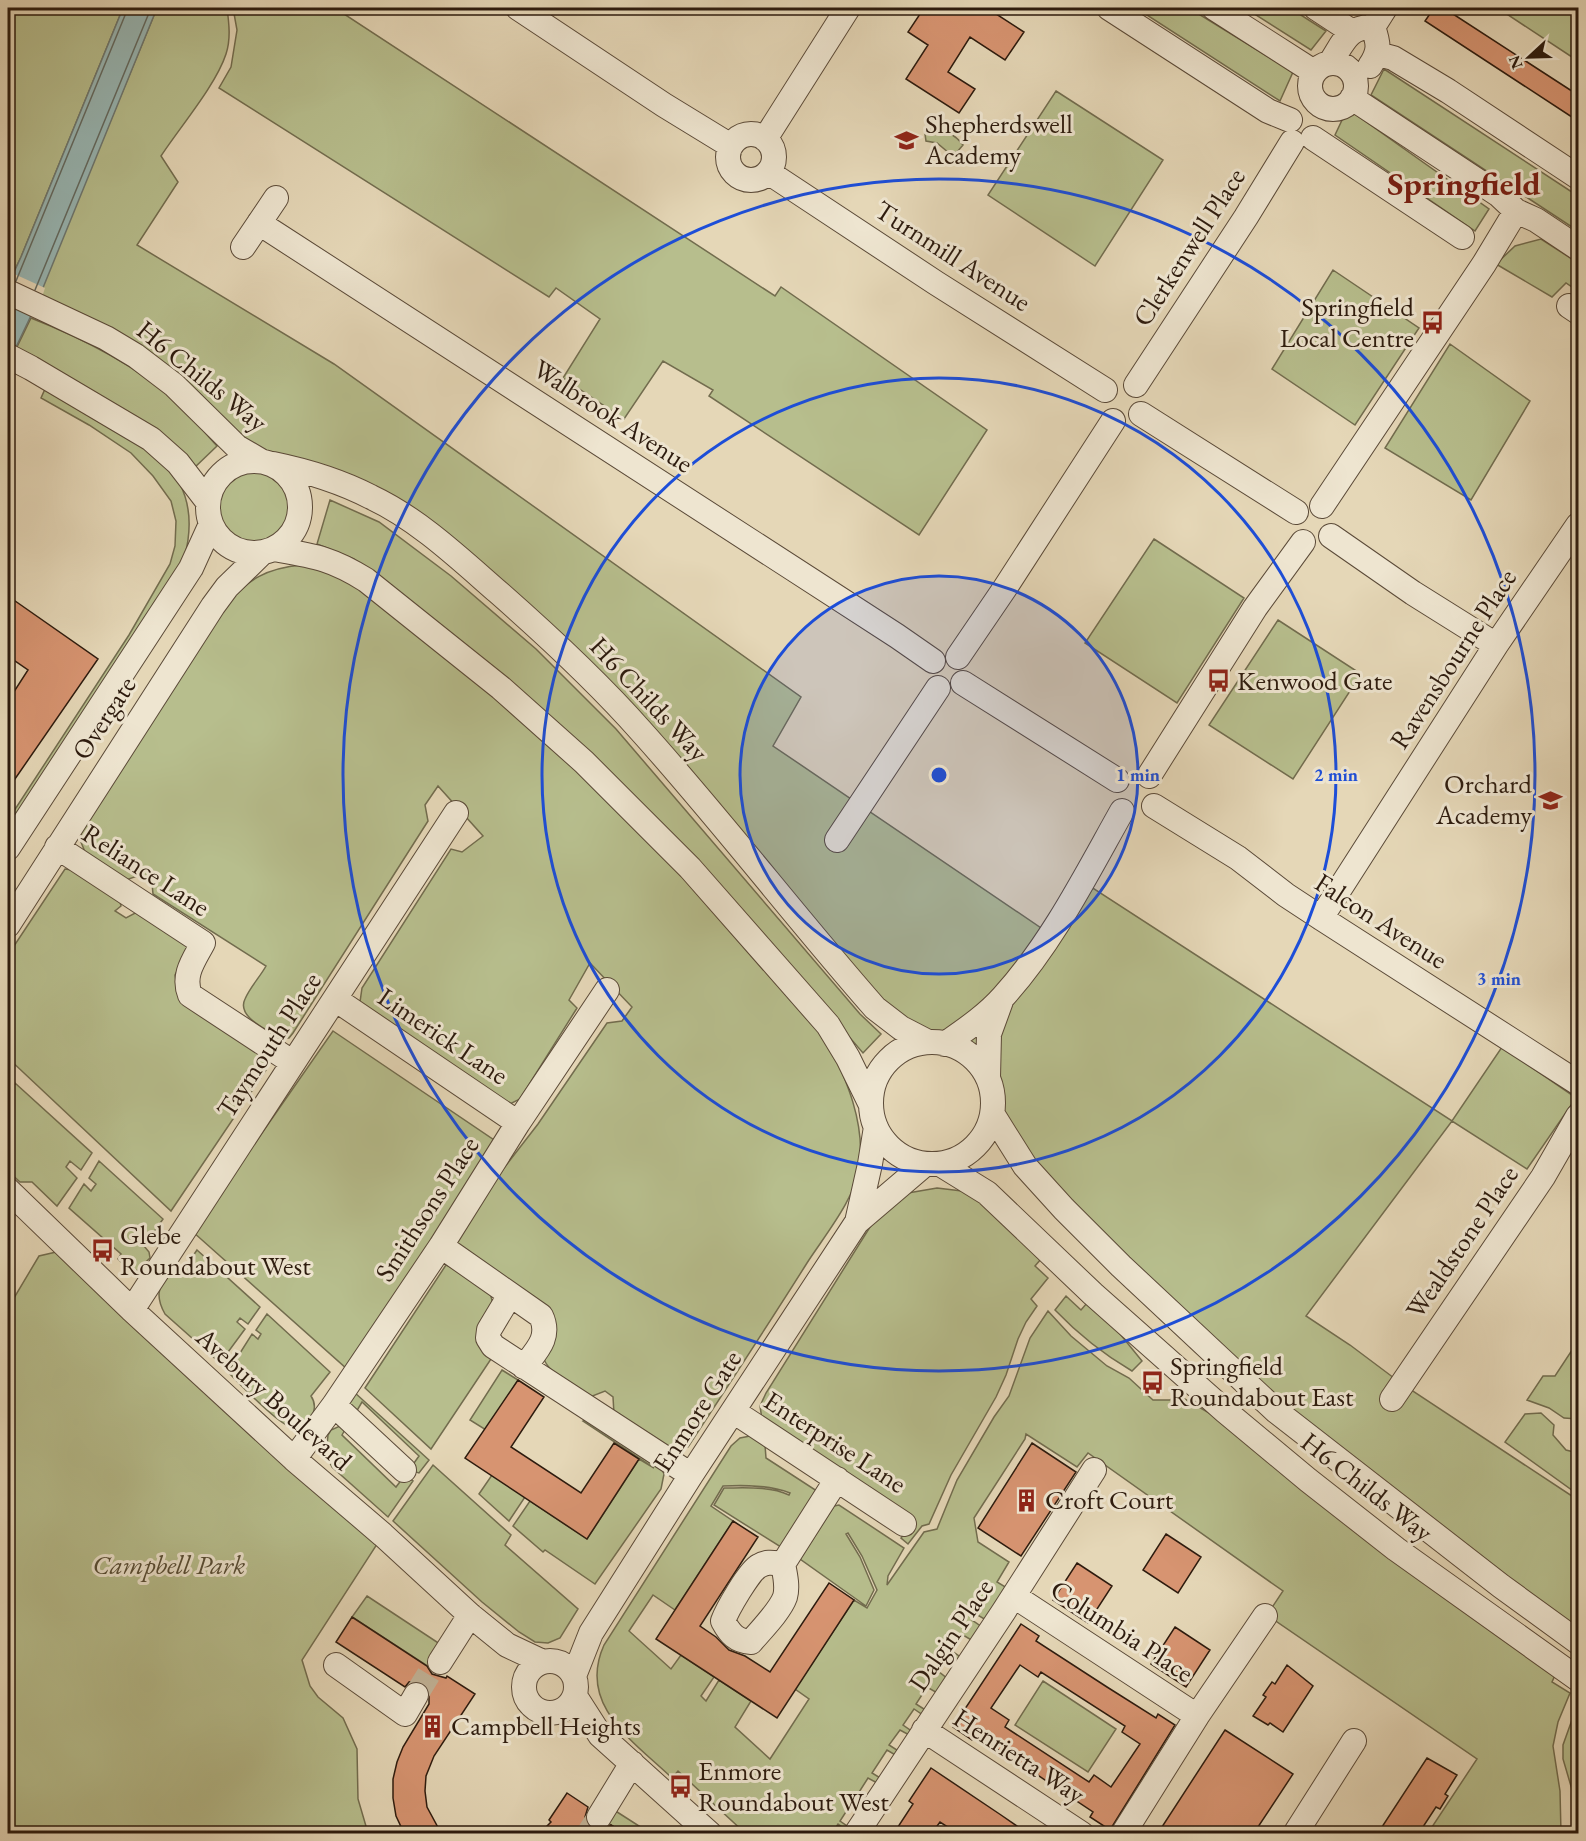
<svg xmlns="http://www.w3.org/2000/svg" width="1586" height="1841" font-family="'EB Garamond',serif">
<style>
.green{fill:#b7be8d;stroke:#726c4e;stroke-width:1.5}
.water{fill:#98b8b6;stroke:#6d7973;stroke-width:1.5}
.pier{fill:#e5d7b7}
.lines{fill:none;stroke-linecap:round;stroke-linejoin:round}
.shore{stroke:#626a62;stroke-width:1.5}
.building{fill:#d79471;stroke:#2d1b0e;stroke-width:1.5;fill-rule:evenodd}
.minor-tunnel{stroke:#c0b195;stroke-width:24;stroke-dasharray:24 12;stroke-linecap:butt}
.minor-casing{stroke:#5b4a38;stroke-width:26}
.minor{stroke:#eee5d0;stroke-width:24}
.ring{fill:none;stroke:#1d4ed8;stroke-width:3}
.labels{text-anchor:middle;stroke-width:6;stroke-linejoin:round;paint-order:stroke}
.poi-label{font-size:27px;fill:#2d1b0e;stroke:#eee5d0;text-anchor:start}
.street-label{font-size:27px;fill:#2d1b0e;stroke:#eee5d0}
.park-label{font-size:27px;font-style:italic;fill:#564c34;stroke:#eee5d0}
.district-label{font-size:33px;font-weight:bold;fill:#7a1f14;stroke:#eee5d0}
.centre{fill:#1d4ed8;stroke:#eee5d0;stroke-width:3}
.ring-label{font-size:18px;text-anchor:middle;font-weight:bold;fill:#1d4ed8;stroke:#eee5d0;stroke-width:6;stroke-linejoin:round;paint-order:stroke}
</style>
<rect width="100%" height="100%" fill="#e5d7b7"/>
<filter id="stains"><feTurbulence type="fractalNoise" baseFrequency=".00333" numOctaves="4"/><feColorMatrix values="0 0 0 0 .2 0 0 0 0 .09 0 0 0 0 .02 0 0 0 .5 -.17"/></filter>
<radialGradient id="worn" r=".72"><stop offset=".6" stop-color="#630" stop-opacity="0"/><stop offset="1" stop-color="#630" stop-opacity=".3"/></radialGradient>
<path class="green" d="M16,8H123L21,257L8,284V21Z
M157,8H227C229,23 231,39 226,54C216,85 180,127 161,156L178,182L137,245L334,364L801,697L773,746L1050,934L1082,881L1452,1121L1502,1047L1576,1098L1527,1169L1452,1121L1306,1316L1350,1345L1402,1384L1578,1500V1642L1501,1586L1121,1266L993,1115V1096L988,1077L977,1061L961,1050L901,1028L690,788L410,521L273,464L197,406L38,305L41,289Z
M233,8H335L775,296L781,287L987,430L919,535L709,396L713,390L663,361L624,419L563,378L600,319L556,288L549,297L219,88L231,67L237,30Z
M1136,8H1189L1293,72L1280,101Z
M1245,8H1290L1326,31L1311,50Z
M1500,8H1578V61L1499,9Z
M1384,69L1578,196V231L1371,95Z
M1056,91L1163,160L1095,266L988,195Z
M1355,114L1489,209L1475,231L1335,135L1343,118Z
M931,129C945,131 954,133 963,145L957,152L949,153L937,143L926,141L925,134Z
M1541,239L1578,263V291L1566,283L1552,297L1496,264L1515,246Z
M1333,270L1419,328L1355,425L1272,369Z
M31,318C82,338 130,362 173,398C189,411 202,430 217,446L193,469L16,349Z
M1450,344L1530,401L1471,500L1385,448Z
M45,389C71,403 96,417 121,433C134,442 152,450 163,461C190,488 194,523 184,559L8,831V820L129,635L170,564L175,546L176,521L171,501L153,476L131,453L89,425L41,398Z
M218 507a36 36 0 1 1 72 0a36 36 0 1 1-72 0Z
M330,500L379,522L451,576L536,649L616,729L860,1014L881,1034L863,1053L791,969L441,628L354,559L317,544Z
M1154,539L1244,598L1177,703L1085,643Z
M302,565L344,578L448,657L558,752L662,854L830,1045C847,1082 864,1121 860,1163C857,1197 825,1235 807,1263C768,1325 728,1386 688,1447L680,1450H672L614,1414L613,1397L605,1391L590,1397C579,1390 541,1369 544,1355C546,1350 551,1343 554,1338L461,1250L457,1242L460,1225L538,1124L607,1023L622,1021L632,1007L590,963L569,1000L577,1008L520,1099L510,1104L360,1002L362,988L451,849L462,852L483,836L438,786L425,805L428,821L293,1033L289,1038H280C268,1030 236,1017 245,999C250,987 260,977 266,966L153,894L152,883L140,875L126,880L85,852L81,842V833L226,605C248,579 267,568 302,565Z
M1278,620L1361,674L1293,779L1209,725Z
M65,869L79,871L119,897L121,906L115,911L126,918L137,912L185,942L188,949L175,975L178,992L257,1050L264,1059L266,1070L171,1211L8,1058V955Z
M333,1031L497,1142L346,1368L193,1232Z
M15,1083L92,1153L81,1170L70,1161L66,1167L77,1178L57,1206L32,1182H20L8,1171V1090L9,1091Z
M99,1161L163,1219L144,1246L149,1252L150,1258L133,1274L118,1259L121,1254L69,1208L84,1184L91,1191L96,1184L89,1178Z
M937,1188L962,1191L974,1197L1041,1259L1035,1266L1048,1278L1031,1299L1037,1306L1026,1322L1018,1339L1006,1375L996,1397L951,1475L929,1524L922,1526L908,1544L901,1538L913,1521L762,1419L760,1406L766,1393L875,1219L908,1193Z
M69,1249L383,1535L302,1660L310,1686L318,1697L343,1718L357,1749L358,1799L368,1833H8V1308L39,1256Z
M197,1250L260,1307L248,1324L240,1318L237,1322L245,1329L220,1363L165,1314C156,1298 157,1287 169,1273L180,1275Z
M446,1265L456,1269L490,1293L492,1300L493,1356L431,1449L365,1388Z
M1066,1296L1081,1310L1087,1303L1116,1329L1142,1361L1132,1371C1103,1354 1078,1334 1055,1310Z
M1048,1311L1071,1336L1107,1366L1129,1378L1153,1400H1170L1178,1395L1211,1414L1556,1673L1552,1682L1570,1693L1558,1722L1553,1746L1560,1791L1561,1833H1428L1477,1759L1267,1615L1283,1591L1088,1453L1077,1467L1026,1434L1025,1439L974,1518L978,1542L1009,1562L997,1582L1007,1588L986,1620L976,1614L972,1620L982,1627L973,1641L963,1635L952,1651L962,1658L959,1663L948,1655L938,1671L948,1679L939,1694L927,1687L916,1704L927,1711L923,1715L914,1709L903,1725L913,1732L911,1736L900,1730L889,1745L900,1752L897,1756L887,1750L872,1773L882,1779L879,1784L868,1778L854,1800L864,1806L862,1810L851,1804L840,1821L850,1828L848,1831L838,1824L832,1833H745L678,1771L672,1778C633,1741 577,1705 604,1645L731,1446L740,1438L750,1436L765,1445L766,1458L820,1493L784,1549L714,1505L724,1488C745,1488 770,1486 789,1495L790,1493C769,1485 745,1485 723,1486L711,1506L733,1521L675,1610L653,1595L629,1631L671,1669L681,1655L714,1677L701,1696L706,1701L719,1680L751,1701L735,1727L770,1759L809,1699L795,1689L854,1600L867,1608L877,1590L862,1556L848,1533L846,1534L860,1557L874,1590L866,1606L800,1559L834,1506L839,1505L904,1548L888,1576L887,1585L924,1532L937,1529L957,1480L994,1417L1009,1396L1030,1338Z
M267,1314L330,1372L311,1396C322,1412 304,1432 287,1425C273,1419 240,1384 228,1372L252,1334L258,1339L261,1334L256,1330Z
M1578,1341V1419L1564,1418L1549,1408L1527,1400L1543,1376H1555Z
M502,1370L518,1380L486,1430L470,1420Z
M354,1392L429,1460L419,1473L409,1470L419,1456L362,1402L355,1414L349,1403Z
M1541,1413L1554,1425L1553,1435L1566,1450L1578,1453V1491L1576,1493L1505,1442L1525,1414Z
M587,1419L661,1467L664,1474L661,1489L595,1584L545,1550L543,1552L513,1526L530,1501L587,1539L639,1459L654,1468L583,1421Z
M342,1425L346,1428L342,1435L396,1487L405,1475L413,1481L388,1517L332,1467L326,1455L328,1435L331,1430Z
M433,1465L511,1535L505,1545L578,1609L560,1638L548,1643L535,1642L519,1632L482,1602L393,1521Z
M492,1475L525,1497L509,1521L479,1494Z
M367,1596L446,1648L432,1669L352,1617Z
M1043,1681L1116,1729L1088,1772L1015,1725Z
M1578,1703V1833L1574,1834L1573,1793L1563,1759V1745Z
M614,1810L650,1833H624L606,1822Z"/>
<path class="water" d="M123,8H157L36,305L8,364V285L21,257Z"/>
<path class="pier" d="M10,272L45,288L39,306L8,303V278Z"/>
<g class="lines">
<path class="shore" d="M16,281L128,8
M35,290L151,8"/>
</g>
<path class="building" d="M924,8H987L1024,32L1005,60L970,37L948,72L975,89L959,113L906,79L928,45L908,32Z
M1434,8H1458L1453,14L1578,95V121L1425,21Z
M8,596L98,659L8,789V701L28,670L8,656Z
M518,1380L544,1397L511,1447L581,1493L614,1443L639,1459L587,1539L465,1458Z
M1032,1443L1076,1472L1021,1556L978,1528Z
M733,1521L758,1537L700,1626L716,1637L729,1650L745,1656L770,1672L829,1583L854,1600L777,1718L656,1639Z
M1166,1534L1201,1557L1178,1593L1143,1570Z
M1077,1563L1112,1586L1088,1623L1053,1600Z
M352,1617L427,1666L432,1674L446,1678L447,1676L475,1694L434,1756L426,1776L425,1791L427,1807L441,1833H404L396,1816L393,1798V1779L397,1762L403,1747L429,1704V1688L424,1683L417,1681L409,1682L405,1687L336,1642Z
M1021,1624L1039,1636L1036,1641L1107,1687L1156,1718L1158,1714L1175,1725L1110,1830L1090,1817L1093,1812L1024,1766L975,1735L972,1740L953,1727ZM1020,1665L1038,1677L1041,1672L1125,1726L1122,1732L1140,1744L1111,1787L1094,1775L1089,1782L1005,1727L1009,1720L991,1708Z
M1175,1627L1210,1650L1186,1687L1151,1664Z
M1287,1665L1313,1686L1283,1732L1270,1723L1268,1725L1253,1716L1266,1697L1263,1695L1272,1682L1275,1684Z
M1225,1730L1293,1774L1254,1833H1158Z
M1427,1758L1457,1775L1445,1794L1448,1796L1440,1809L1436,1807L1419,1833H1378Z
M931,1768L1001,1815L1027,1833H957L940,1822L932,1833H894L913,1804L909,1801Z
M567,1793L588,1807L585,1817L587,1824L591,1829L599,1831L605,1830L611,1825L624,1833H540L551,1822L549,1820Z"/>
<g class="lines">
<path class="minor-tunnel" d="M416,1695L432,1669L440,1662
M588,1834L599,1817"/>
<defs>
<path id="minor" d="M518,8L664,105L731,146
M1109,8L1268,111L1290,120
M1214,8L1314,72
M1316,8L1351,31
M1373,27L1385,8
M1378,54L1393,58L1448,91L1578,177
M1330,63C1343,44 1347,26 1373,27C1379,44 1380,51 1370,66
M1310 86a23 23 0 1 1 46 0a23 23 0 1 1-46 0Z
M1352,98L1499,195L1516,211L1536,220L1578,248
M728 157a23 23 0 1 1 46 0a23 23 0 1 1-46 0Z
M1313,138L1462,237
M765,139L848,8
M768,172L936,283L1105,390
M259,223L897,636L933,661
M243,247L276,198
M8,292L106,338L136,356L174,385L237,447L261,461
M1569,306L1578,312
M8,356L31,368L151,439L178,463L208,502
M1136,385L1246,217L1292,142
M1141,414L1296,512
M208 507a46 46 0 1 1 92 0a46 46 0 1 1-92 0Z
M273,464C307,471 340,481 371,497C418,519 459,558 498,592C548,636 597,681 641,731C722,821 795,917 875,1008L901,1028L928,1042
M1322,506L1484,264L1516,211
M1331,536L1413,593L1496,645
M274,549C314,556 331,558 366,580L501,688L584,762L690,868L828,1025L848,1058L871,1105
M958,657L1005,588L1113,421
M963,683L1117,780
M1149,776L1255,608L1303,542
M1154,806L1238,858L1286,895L1321,918L1578,1083
M837,840L938,688
M57,847L203,943C194,960 182,975 190,995L292,1062
M8,848L191,568L211,524
M1321,918L1496,645L1578,525
M8,925L213,606L227,587L262,553
M335,999L518,1123
M871 1103a61 61 0 1 1 122 0a61 61 0 1 1-122 0Z
M945,1044C965,1030 986,1016 1003,997C1052,943 1086,875 1122,811
M988,1077L989,1034L1001,1001
M993,1115L1025,1166L1064,1209L1121,1266L1276,1411L1501,1586L1578,1642
M940,1164L987,1193L1093,1294L1225,1411L1308,1480L1396,1549L1578,1679
M8,1190L132,1310L294,1459L383,1535L470,1615L507,1645L543,1662
M857,1222L870,1164L876,1127
M441,1246L541,1316C551,1337 537,1350 524,1367
M510,1295L489,1330L488,1338L493,1346L691,1475
M132,1310L456,813
M1392,1399L1543,1177L1578,1116
M334,1405L404,1470
M733,1411L904,1524
M294,1459L334,1405L441,1246L518,1123L607,990
M783,1564C785,1574 788,1587 785,1597C780,1611 761,1630 751,1642C736,1641 730,1634 723,1621C727,1610 749,1571 759,1566C767,1561 774,1563 783,1564L837,1479
M1014,1596L1197,1716
M524 1687a26 26 0 1 1 52 0a26 26 0 1 1-52 0Z
M440,1662L470,1615
M336,1665L405,1714L416,1695
M574,1676L591,1633L691,1475L857,1222L925,1164
M575,1696L600,1735L710,1834
M924,1730L1082,1834
M599,1817L632,1763
M856,1834L1004,1611L1094,1470
M1123,1834L1197,1716L1265,1616
M1295,1834L1354,1741"/>
</defs>
<use href="#minor" class="minor-casing"/>
<use href="#minor" class="minor"/>
</g>
<circle cx="939" cy="775" r="199" fill="#1d4ed8" fill-opacity=".12"/>
<g class="ring">
<circle cx="939" cy="775" r="199"/>
<circle cx="939" cy="775" r="397"/>
<circle cx="939" cy="775" r="596"/>
</g>
<defs>
<symbol id="school-bare" viewBox="-9 -9 18 18"><path d="M0-5L7-2L0 1L-7-2ZM-4 1L0 2.5L4 1V4Q0 6-4 4Z" fill="#8f2418" stroke="#eee5d0" stroke-width="2.5" paint-order="stroke"/></symbol>
<symbol id="bus-bare" viewBox="-9 -9 18 18"><path d="M-5-6H5V4H4V6H2V4H-2V6H-4V4H-5ZM-3.5-4V0h7V-4ZM-3.5 1.2v1.5H-2V1.2ZM2 1.2v1.5H3.5V1.2Z" fill="#8f2418" stroke="#eee5d0" stroke-width="2.5" paint-order="stroke"/></symbol>
<symbol id="building-bare" viewBox="-9 -9 18 18"><path d="M-4-6H4V6H1V3H-1V6H-4ZM-2.5-4.3h1.7v1.8h-1.7ZM.8-4.3h1.7v1.8H.8ZM-2.5-1h1.7V.8h-1.7ZM.8-1h1.7V.8H.8Z" fill="#8f2418" stroke="#eee5d0" stroke-width="2.5" paint-order="stroke"/></symbol>
</defs>
<g fill-rule="evenodd">
<use href="#school-bare" x="890" y="124" width="33" height="33"/>
<use href="#bus-bare" x="1416" y="306" width="33" height="33"/>
<use href="#bus-bare" x="1202" y="664" width="33" height="33"/>
<use href="#school-bare" x="1534" y="784" width="33" height="33"/>
<use href="#bus-bare" x="86" y="1234" width="33" height="33"/>
<use href="#bus-bare" x="1136" y="1366" width="33" height="33"/>
<use href="#building-bare" x="1010" y="1484" width="33" height="33"/>
<use href="#building-bare" x="416" y="1710" width="33" height="33"/>
<use href="#bus-bare" x="664" y="1770" width="33" height="33"/>
</g>
<g class="labels">
<g class="poi-label">
<text x="925" y="133">Shepherdswell<tspan x="925" dy="31">Academy</tspan></text>
<text x="1414" y="316" text-anchor="end">Springfield<tspan x="1414" dy="31">Local Centre</tspan></text>
<text x="1237" y="690">Kenwood Gate</text>
<text x="1532" y="793" text-anchor="end">Orchard<tspan x="1532" dy="31">Academy</tspan></text>
<text x="120" y="1244">Glebe<tspan x="120" dy="31">Roundabout West</tspan></text>
<text x="1170" y="1375">Springfield<tspan x="1170" dy="31">Roundabout East</tspan></text>
<text x="1045" y="1509">Croft Court</text>
<text x="451" y="1735">Campbell Heights</text>
<text x="698" y="1780">Enmore<tspan x="698" dy="31">Roundabout West</tspan></text>
</g>
<g class="street-label">
<text transform="translate(1189 247) rotate(-57)" y="9">Clerkenwell Place</text>
<text transform="translate(953 256) rotate(33)" y="9">Turnmill Avenue</text>
<text transform="translate(202 376) rotate(39)" y="9">H6 Childs Way</text>
<text transform="translate(613 416) rotate(33)" y="9">Walbrook Avenue</text>
<text transform="translate(1453 659) rotate(-57)" y="9">Ravensbourne Place</text>
<text transform="translate(649 699) rotate(47)" y="9">H6 Childs Way</text>
<text transform="translate(104 718) rotate(-57)" y="9">Overgate</text>
<text transform="translate(146 870) rotate(33)" y="9">Reliance Lane</text>
<text transform="translate(1381 921) rotate(33)" y="9">Falcon Avenue</text>
<text transform="translate(443 1036) rotate(34)" y="9">Limerick Lane</text>
<text transform="translate(269 1045) rotate(-57)" y="9">Taymouth Place</text>
<text transform="translate(427 1209) rotate(-57)" y="9">Smithsons Place</text>
<text transform="translate(1462 1242) rotate(-56)" y="9">Wealdstone Place</text>
<text transform="translate(274 1399) rotate(42)" y="9">Avebury Boulevard</text>
<text transform="translate(697 1411) rotate(-57)" y="9">Enmore Gate</text>
<text transform="translate(835 1442) rotate(33)" y="9">Enterprise Lane</text>
<text transform="translate(1367 1487) rotate(38)" y="9">H6 Childs Way</text>
<text transform="translate(1122 1631) rotate(33)" y="9">Columbia Place</text>
<text transform="translate(951 1635) rotate(-56)" y="9">Dalgin Place</text>
<text transform="translate(1019 1756) rotate(33)" y="9">Henrietta Way</text>
</g>
<g class="park-label">
<text x="169" y="1574">Campbell Park</text>
</g>
<g class="district-label">
<text x="1464" y="195">Springfield</text>
</g>
</g>
<circle cx="939" cy="775" r="9" class="centre"/>
<g class="ring-label">
<text x="1138" y="781">1 min</text>
<text x="1336" y="781">2 min</text>
<text x="1499" y="985">3 min</text>
</g>
<rect width="1586" height="1841" fill="none" stroke="#e5d7b7" stroke-width="30"/>
<rect x="9" y="9" width="1568" height="1823" fill="none" stroke="#2d1b0e" stroke-width="3"/>
<rect x="15" y="15" width="1556" height="1811" fill="none" stroke="#2d1b0e" stroke-width="1.5"/>
<g transform="translate(1529 57) rotate(248)" stroke="#eee5d0" stroke-width="4.5" paint-order="stroke">
<path d="M0-4.5L10 22L0 15L-10 22Z" fill="#2d1b0e"/>
<text y="-9" font-size="16" font-weight="bold" text-anchor="middle" fill="#2d1b0e">N</text>
</g>
<rect width="100%" height="100%" filter="url(#stains)"/>
<rect width="100%" height="100%" fill="url(#worn)"/>
</svg>
